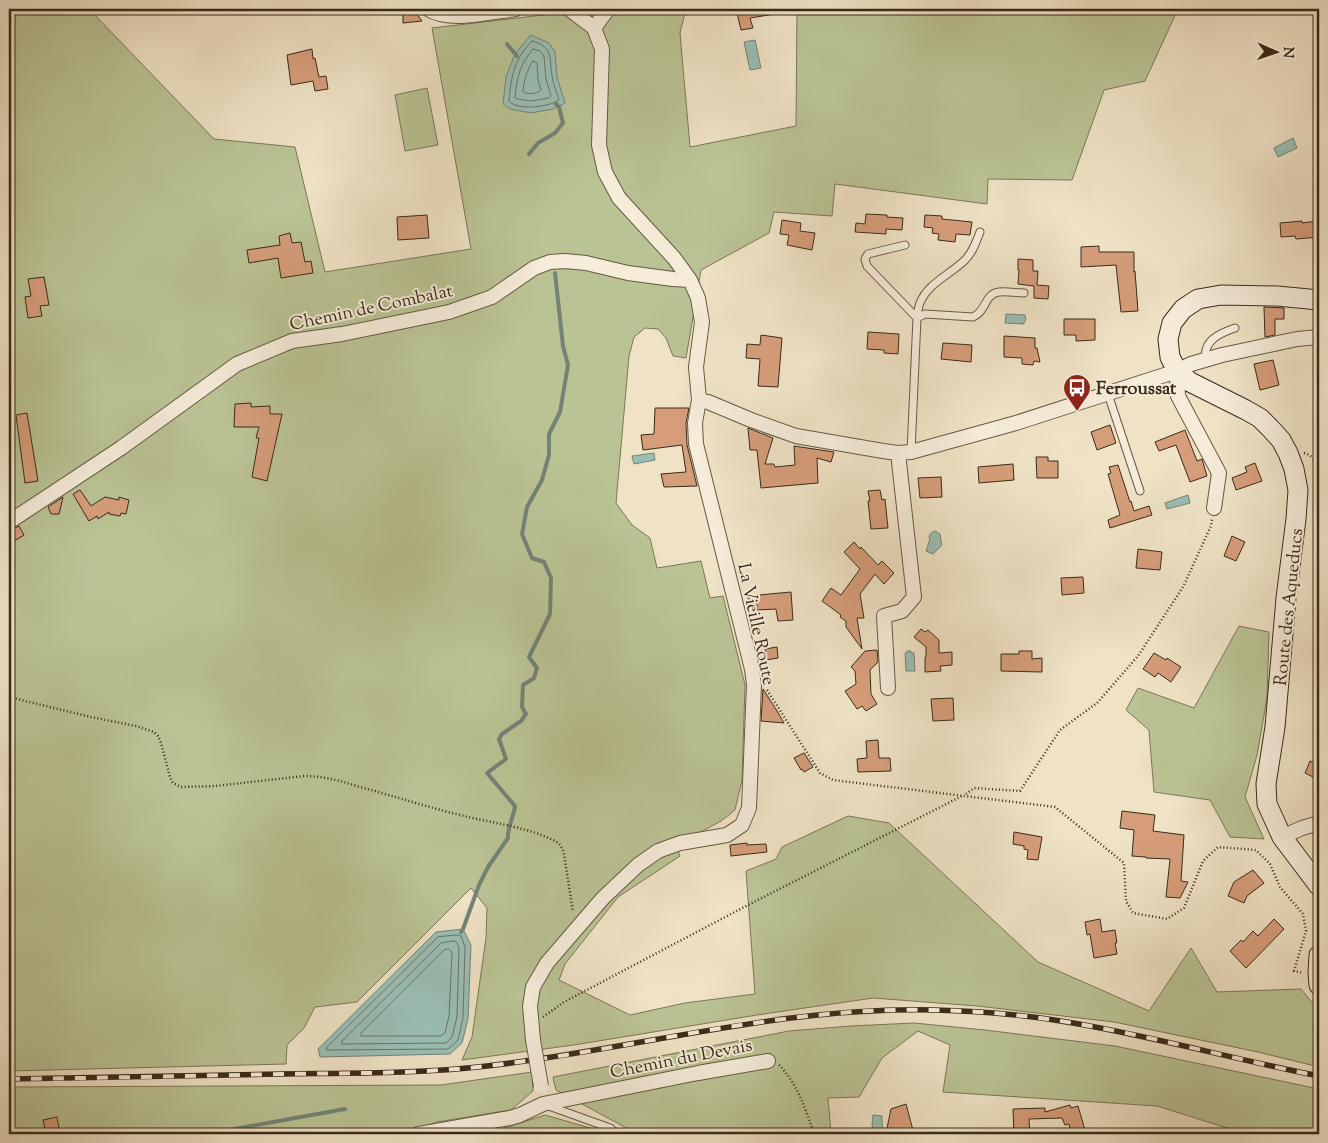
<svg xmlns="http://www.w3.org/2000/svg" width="1328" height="1143" font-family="'Sorts Mill Goudy',serif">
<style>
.green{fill:#bac394;stroke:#7a7756}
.water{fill:#9abeb4;stroke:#738376}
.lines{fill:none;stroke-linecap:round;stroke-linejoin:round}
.shore{stroke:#6a7466;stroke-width:1}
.stream{stroke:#738376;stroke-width:4}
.building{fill:#d69d7a;stroke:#392b19}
.service-casing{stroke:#665944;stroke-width:9}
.minor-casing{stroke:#665944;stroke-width:16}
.secondary-casing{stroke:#392b19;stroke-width:21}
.path{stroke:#392b19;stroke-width:2.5;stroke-dasharray:1 2.5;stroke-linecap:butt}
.service{stroke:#f5ecd9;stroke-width:7}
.minor{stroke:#f5ecd9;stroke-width:14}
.secondary{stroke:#f5ecd9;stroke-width:19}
.rail-casing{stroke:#392b19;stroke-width:5.5}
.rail{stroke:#f5ecd9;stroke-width:4;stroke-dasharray:11;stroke-linecap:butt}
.minor-bridge-casing{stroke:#665944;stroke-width:16;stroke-linecap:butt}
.minor-bridge{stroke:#f5ecd9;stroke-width:14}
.labels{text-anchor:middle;stroke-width:4;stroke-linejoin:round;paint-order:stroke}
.street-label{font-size:18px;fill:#392b19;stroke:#f5ecd9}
.poi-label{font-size:18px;font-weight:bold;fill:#392b19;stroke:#f5ecd9;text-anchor:start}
</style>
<rect width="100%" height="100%" fill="#efe2c5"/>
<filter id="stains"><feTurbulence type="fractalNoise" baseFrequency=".004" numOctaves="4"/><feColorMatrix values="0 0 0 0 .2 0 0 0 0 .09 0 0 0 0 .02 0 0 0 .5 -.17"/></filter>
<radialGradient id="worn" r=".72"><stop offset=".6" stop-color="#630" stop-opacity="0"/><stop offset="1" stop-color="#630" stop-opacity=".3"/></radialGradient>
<path class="green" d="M9,9L90,10L214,139L295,147L325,272L471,249L432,28L594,9H686L680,33L690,147L796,126L797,9H1178L1145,81L1104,90L1072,180L988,179L987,204L835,184L832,216L774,212L769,233L701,270L686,358L673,356L666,338L658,329L645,328L634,337L629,356L616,503L632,525L650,538L657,568L701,561L710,598L723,596L745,685L742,780L735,810L721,821L699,833L673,838L680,856L618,897L565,964L559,980L630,1015L685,1003L755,994L746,871L776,859L782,847L848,816L889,823L1038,962L1149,1011L1191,948L1217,992L1301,989L1319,1011V1067L1258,1052L1114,1022L977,1006L873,998L757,1015L574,1045L462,1060L472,1037L486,938L487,908L471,888L357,1002L315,1007L304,1028L287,1045L286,1064L9,1071Z
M427,88L438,145L405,151L395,95Z
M1239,626L1269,632L1267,698L1257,755L1245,797L1264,839L1230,837L1210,800L1154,792L1149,730L1126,710L1138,688L1194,708Z
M914,1023L985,1030L1115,1046L1319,1089V1134H1246L1157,1106L943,1092L950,1045L918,1031L882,1058L859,1097L828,1098L831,1134H497L498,1130L545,1115L608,1133L632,1131L556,1090L553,1077L789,1031L851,1026Z
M532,1072L533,1091L511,1110L437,1122L402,1134H9V1087L441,1085Z"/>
<path class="water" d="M531,35L549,43L555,52L557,77L565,103L553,109L531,113L510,109L503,104L506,77L515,54Z
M755,40L761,68L750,70L744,42Z
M1293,138L1297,148L1278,157L1274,148Z
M1006,314L1025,315L1026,320L1024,322V324L1005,323Z
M654,453L655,460L634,464L632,456Z
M1188,495L1190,503L1167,509L1165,503Z
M935,531L940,534L941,541L942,545L933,554L926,551L930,539L929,537C930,534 931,532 935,531Z
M907,651H911V653H914L915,671H906L905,653H907Z
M463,929L471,945L468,1019L462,1043L450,1054L320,1057L318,1049L436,932Z
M873,1115L882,1116V1124L885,1134H875L872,1126Z"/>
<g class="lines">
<path class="shore" d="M532,41C554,47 549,58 552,76C553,85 557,92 559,100C549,107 517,111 509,101C511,77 514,59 532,41Z
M533,49L540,51L544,56L546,79L551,96L549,98L531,101L517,99L515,97C517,77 520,64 533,49Z
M533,61L537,63L538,80L541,90C537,94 530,94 525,93L523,91C524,80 527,70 533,61Z
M458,935L461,936L465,947L463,1018L458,1040L448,1049L326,1050L327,1047L438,937Z
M455,941L457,943L459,948L457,1017L452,1037L446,1043L342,1044V1041L441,943Z
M449,949L452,952L449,1016L445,1033L441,1036H361V1033L444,950Z"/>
<path class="stream" d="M507,44L517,56
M529,154L538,143L555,133L563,123L559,107L556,104
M461,932L463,929L479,885L488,867L508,838C507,827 514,817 515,806L487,773L506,759L499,739L502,734L521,721L526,714L522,707L523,685L534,678L537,668L529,657L550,614L551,578L544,562L532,558L522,534L527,507L542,480L549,455V434L560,412L568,365L563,346L555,273
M207,1134L345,1109"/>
</g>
<path class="building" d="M413,9L422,21L403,23V11Z
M743,9H775V14L750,18L753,28L741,30L737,13L743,12Z
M312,49L313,59L315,58L319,77L326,76L328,89L315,91L313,81L291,85L287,55Z
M866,214L887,215V217L903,218L902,230L886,229V234L855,232L856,223L865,224Z
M427,215L429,238L398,240L397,217Z
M925,215L942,216V219L972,222L970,235L956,234L955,242L938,240L939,234L932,233L933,228L924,227Z
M782,220L801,223L800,231L815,233L812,250L787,245L789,235L780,234Z
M1302,221V223L1317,221V225H1319V237L1296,239L1295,236L1281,237L1280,223Z
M290,233L292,243L301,242L305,262L311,261L313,273L281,278L278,258L249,263L247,250L280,245L279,236Z
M1099,246V252H1134V272L1135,271L1138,311L1121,312L1116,265L1081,267V247Z
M1018,259L1033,260V271H1038L1037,285L1049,286L1048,299L1034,298V286L1018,284L1019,270H1018Z
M44,277L49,305L40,306L42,316L28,318L25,297L31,296L28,279Z
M1264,307L1284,308V319H1275V335L1265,337Z
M1064,319H1095V340L1076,341V335H1064Z
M868,332L899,334L898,354L884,353V350L867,349Z
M761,335L782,338L778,387L758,386L760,359L746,358L747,344L760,345Z
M1004,336L1035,338V348H1037L1040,362L1034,361L1033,365L1022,364V358L1004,357Z
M943,343L972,345L971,362L941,359Z
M1273,360L1279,385L1260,390L1254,364Z
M251,403V407L270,406V414H282L267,481L252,477L259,438H256L259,427H234L235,404Z
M655,408H689L686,423L687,445L697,486L664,487L661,474L686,472L682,445L643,450L641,435L654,434Z
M27,413L38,481L25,483L16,415Z
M1110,425L1116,443L1097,450L1091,432Z
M748,428L773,438L765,464H774L775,467L795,465L794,446L834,452L831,462L817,458L818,483L761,488L757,450H750Z
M1185,430L1197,461L1202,459L1207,476L1190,482L1176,445L1159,451L1155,442Z
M1036,457H1048V461H1058V478H1037Z
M1255,463L1262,481L1236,490L1232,478L1247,472L1245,467Z
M1013,464L1014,480L979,483L978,467Z
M1118,465L1130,502L1131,501L1134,511L1149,506L1152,515L1110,528L1108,520L1120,515L1108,474L1111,473L1109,467Z
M941,477L942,497L920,498L918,478Z
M80,490L91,506L105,497L119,500V497L129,500L126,514L121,513L120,516L109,514V512L98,519L97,516L89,521L73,494Z
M880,490L882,500L885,499L888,528L871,529L868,501H870L868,491Z
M63,497L59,514H51L48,507Z
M19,526L24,535L9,544V531Z
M1232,536L1245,542L1236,561L1224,556Z
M854,542L860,549L861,547L878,565L882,561L894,573L884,584L875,574L860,594L864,618H857L862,649L846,627V621L840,617L841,615L822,601L831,588L841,595L860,569L844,552Z
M1138,549L1162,552L1160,570L1136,568Z
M1083,577L1084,593L1062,595L1061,578Z
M791,592L793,620L778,621L776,609L757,610V605H749L748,596Z
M921,629L925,632L928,630L939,640V653L952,652V665L940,666L941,671L925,672V658L926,656V647L914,637Z
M777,647L778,658L766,660L765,649Z
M877,650L878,662L870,670L871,694L877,704L866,711L862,706L857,709L845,691L856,684L855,671L851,667L865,651Z
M1019,651H1032V659L1042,658V672L1001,671V654H1019Z
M1154,653L1166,660L1167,658L1181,667L1171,682L1158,673L1155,677L1143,669Z
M763,689L777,711L784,723L761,721Z
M953,698L954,720L933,721L931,699Z
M878,740L879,758H890L891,771L858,772L857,759L867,758L866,741Z
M804,753L813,767L804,772L802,769L801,770L794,758Z
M1310,761L1319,765V780L1305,773Z
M1122,811L1155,815L1153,831L1184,835L1181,881L1188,882L1180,898L1166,897L1170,859L1146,858V857L1132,856L1134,830L1120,828Z
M1014,832L1042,837L1038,860L1027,859L1028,850L1024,849V846L1013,844Z
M747,843V845L766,844L767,852L731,856L730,845Z
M1253,870L1264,883L1247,896L1244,903L1228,896L1234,882Z
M1100,919L1102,932L1115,930L1117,943H1115L1117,954L1094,958L1090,934L1087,935L1085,922Z
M1274,919L1284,929L1246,968L1230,951L1241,940L1243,942L1253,931L1258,936Z
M906,1104L914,1134H890L892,1131L887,1128L891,1109Z
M1070,1105L1071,1108L1078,1106L1085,1130L1071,1134L1069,1124L1065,1125L1062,1118L1029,1119L1030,1134H1014L1013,1109L1045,1108V1112Z
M57,1117L60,1134H46L43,1120Z"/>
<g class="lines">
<defs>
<path id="service" d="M905,245L868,254L865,259L867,266L917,318L911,452
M917,318L925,314L973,317C987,311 984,294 999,292C1007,291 1016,293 1024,293
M917,318C918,313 918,307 920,303C928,283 951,274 965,260C973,252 976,242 980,232
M1206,360C1202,341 1220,333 1235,328
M1108,394L1140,491
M546,1105L610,1128L617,1134"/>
<path id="minor" d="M428,9C450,23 491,12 516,9
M569,9L594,28
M594,28L608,9
M1177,371L1178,396L1219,473L1214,508
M699,400L708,402L751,420L796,436L883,451L898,453L911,452L1016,423L1177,371L1191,364L1222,355L1297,339L1319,337
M9,522L121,448L237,364L292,341L342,334L449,312L492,297L534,268L550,262L565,261L586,263L628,273L673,279L690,280
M888,688L884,616L902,611L914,597L898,453
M1282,837L1302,828L1319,823
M533,1040L530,1006L533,987L547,963L603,898L638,865L658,851L680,843L727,835L742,825L749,808L754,685L752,669L696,444L695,423L699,400L696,367L702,322L698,298L690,280L674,258L619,198L605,172L599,145L602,49L594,28
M419,1134L510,1118L520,1115L543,1104L698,1073L768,1061"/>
<path id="secondary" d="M1319,300L1277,296L1221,295L1198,299L1183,309L1172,323L1168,339L1170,357L1177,371L1190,382L1246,410L1260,418L1270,428L1281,440L1288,453L1294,469L1298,490L1296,519L1286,598L1275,727L1266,784L1267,804L1282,837L1319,886
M1319,955L1318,972L1319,985"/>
</defs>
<use href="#service" class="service-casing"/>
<use href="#minor" class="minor-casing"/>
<use href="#secondary" class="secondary-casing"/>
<path class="path" d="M1304,453C1312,455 1316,462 1319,469
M767,690L820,773L833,780L1055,807L1124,863L1126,901L1133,913L1167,919L1184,908L1203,861L1218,847L1256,850L1270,864L1280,887L1303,914L1306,931L1294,971L1303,973
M9,697L91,717L136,726L154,732L158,736L161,743L170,777L173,783L181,787L215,786L304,776C324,776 341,781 360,787C394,796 427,807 460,815C491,823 524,826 553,840C560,843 562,847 564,854L573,912
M966,794L974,788L1020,791L1060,730L1097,703L1138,656L1183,587L1211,526L1212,519
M543,1017L564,1002L748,905L962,796
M779,1065C797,1083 806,1110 814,1134"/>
<use href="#service" class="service"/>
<use href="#minor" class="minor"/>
<use href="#secondary" class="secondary"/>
<defs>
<path id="rail" d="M9,1079C99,1078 190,1076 281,1074C350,1073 418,1074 487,1066C636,1049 782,1006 934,1010C980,1011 1027,1015 1073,1023C1156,1037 1237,1060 1319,1076"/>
</defs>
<use href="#rail" class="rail-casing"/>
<use href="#rail" class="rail"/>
<defs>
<path id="minor-bridge" d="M533,1040L541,1086"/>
</defs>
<use href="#minor-bridge" class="minor-bridge-casing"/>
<use href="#minor-bridge" class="minor-bridge"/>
</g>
<defs>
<symbol id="bus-pin" viewBox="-11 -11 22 30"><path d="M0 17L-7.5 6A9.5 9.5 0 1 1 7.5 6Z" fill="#8f2418" stroke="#f5ecd9"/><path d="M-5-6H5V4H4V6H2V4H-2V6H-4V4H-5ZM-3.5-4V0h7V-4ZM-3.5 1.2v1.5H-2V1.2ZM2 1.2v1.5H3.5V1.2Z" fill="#fff"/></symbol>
</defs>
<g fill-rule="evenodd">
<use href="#bus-pin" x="1061" y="372" width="32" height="43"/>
</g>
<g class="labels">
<g class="street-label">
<text transform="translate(371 307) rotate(-12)" y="6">Chemin de Combalat</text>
<text transform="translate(1288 607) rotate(-84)" y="6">Route des Aqueducs</text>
<text transform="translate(757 624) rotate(78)" y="6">La Vieille Route</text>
<text transform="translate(681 1058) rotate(-11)" y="6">Chemin du Devais</text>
</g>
<g class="poi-label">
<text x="1096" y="394">Ferroussat</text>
</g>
</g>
<rect width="1328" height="1143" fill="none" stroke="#efe2c5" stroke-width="30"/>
<rect x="10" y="10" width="1308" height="1123" fill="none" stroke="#392b19" stroke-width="2.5"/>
<rect x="15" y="15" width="1298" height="1113" fill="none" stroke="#392b19"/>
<g transform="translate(1276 52) rotate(92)" stroke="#f5ecd9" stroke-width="4" paint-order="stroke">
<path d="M0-4L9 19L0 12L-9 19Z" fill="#392b19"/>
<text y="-8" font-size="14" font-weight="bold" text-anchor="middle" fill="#392b19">N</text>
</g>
<rect width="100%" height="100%" filter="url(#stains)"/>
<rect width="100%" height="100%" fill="url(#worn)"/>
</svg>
